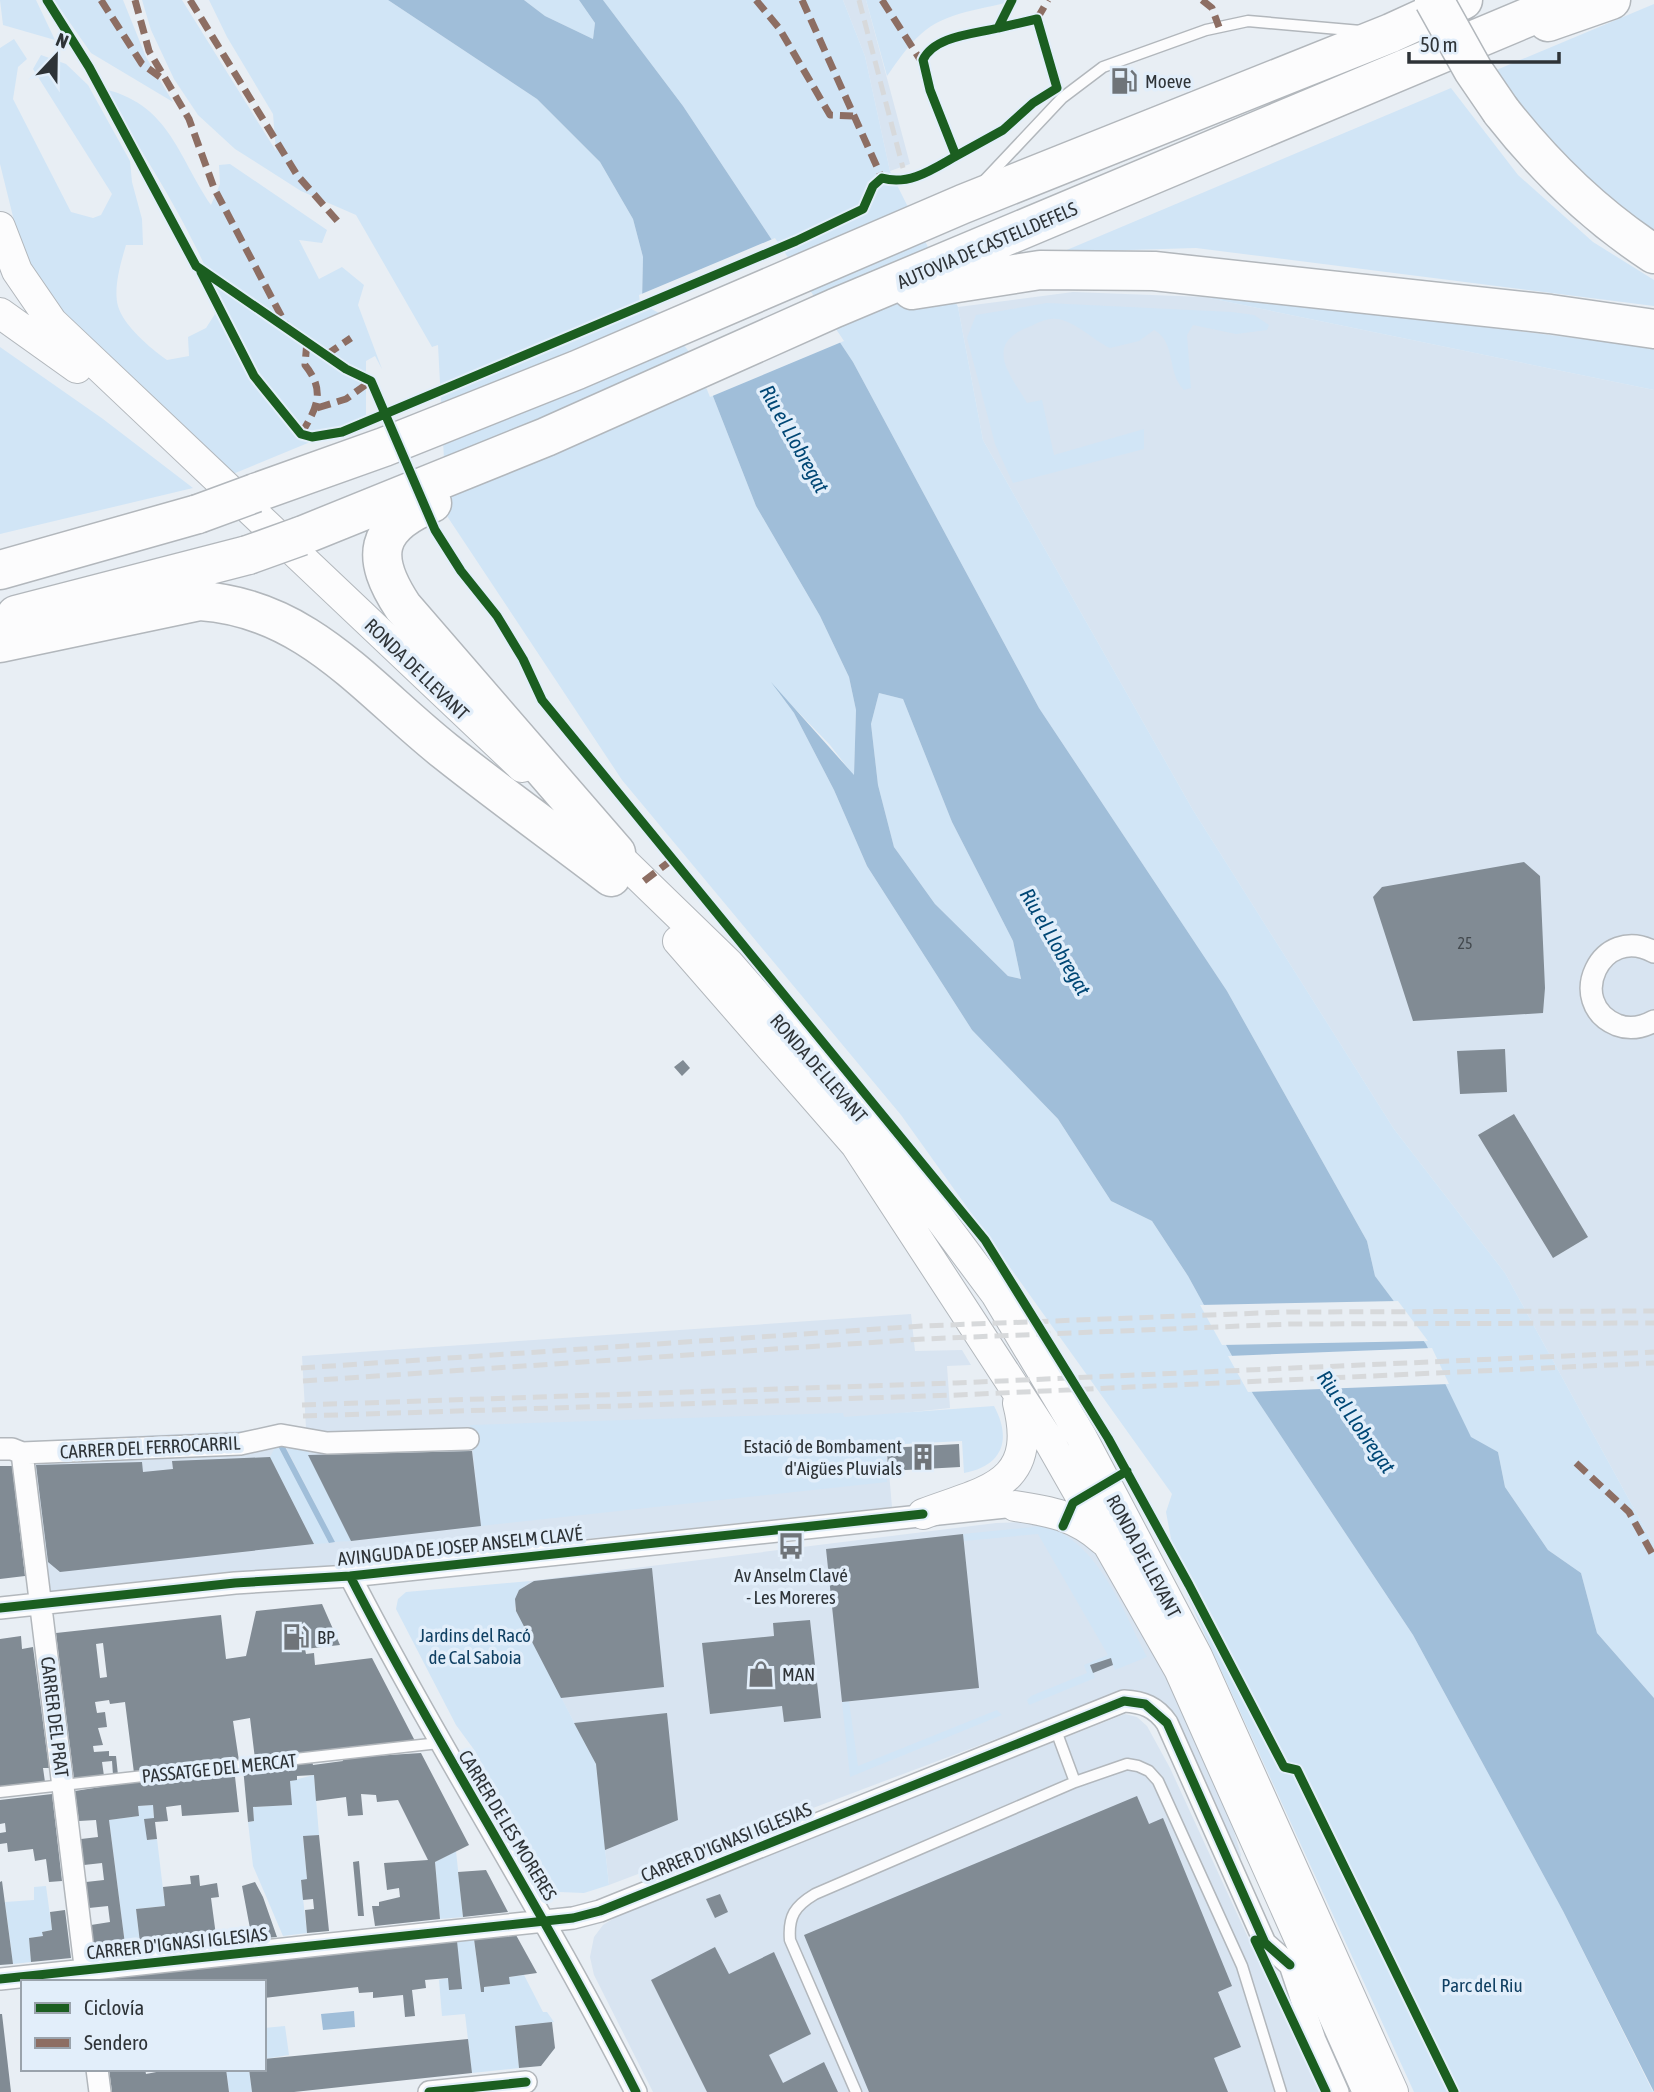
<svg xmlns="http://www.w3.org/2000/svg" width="1654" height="2092" font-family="'Asap Condensed',sans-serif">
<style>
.built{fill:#d8e4f1}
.green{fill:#d1e5f6}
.water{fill:#a0bed9;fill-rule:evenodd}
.pier{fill:#e8eef4}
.building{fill:#818b94;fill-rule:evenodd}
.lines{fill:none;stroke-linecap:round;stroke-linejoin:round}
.service-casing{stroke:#b2b7bc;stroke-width:13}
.minor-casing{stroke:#b2b7bc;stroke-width:24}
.secondary-casing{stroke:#b2b7bc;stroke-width:32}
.motorway-casing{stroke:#b2b7bc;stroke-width:41}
.service{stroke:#fcfcfd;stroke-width:10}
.minor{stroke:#fcfcfd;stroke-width:21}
.secondary{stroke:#fcfcfd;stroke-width:30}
.motorway{stroke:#fcfcfd;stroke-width:38}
.rail{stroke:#d7d9db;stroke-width:5;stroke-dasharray:14 7;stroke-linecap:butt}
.motorway-bridge-casing{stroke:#b2b7bc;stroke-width:41;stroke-linecap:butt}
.motorway-bridge{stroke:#fcfcfd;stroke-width:38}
.quiet{stroke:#8d6e63;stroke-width:7;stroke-dasharray:14 7;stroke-linecap:butt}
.cycleway-casing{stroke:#e2eefa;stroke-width:13}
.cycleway{stroke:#1b5e20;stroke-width:9}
.labels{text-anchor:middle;stroke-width:7;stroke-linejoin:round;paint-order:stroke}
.number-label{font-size:16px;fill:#43494e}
.poi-label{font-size:19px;fill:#2e3337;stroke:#e2eefa;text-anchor:start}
.street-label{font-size:19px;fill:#2e3337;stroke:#e2eefa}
.park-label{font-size:19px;fill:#104063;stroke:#e2eefa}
.water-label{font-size:21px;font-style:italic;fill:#004775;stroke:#e2eefa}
</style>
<rect width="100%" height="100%" fill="#e8eef4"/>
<path class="built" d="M843,0H866L910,164L890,171L865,56Z
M1073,292L1204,297L1654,390V1545L1505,1273L1394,1129L1193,810L983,440L958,307Z
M911,1314L915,1351L962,1350L971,1365L947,1366L950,1408L884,1415L892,1507L59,1594L52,1592L46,1584L29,1441L306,1428L302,1356Z
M1054,1521L1091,1545L1160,1661L1226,1804L1241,1855L1239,1866L1170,1714L1123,1691L609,1885L596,1764L517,1614L515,1599L524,1585L530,1581L996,1523Z
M1125,1714L1137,1717L1147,1726L1170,1768L1319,2092H653L594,1975L590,1957L594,1937L603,1925L624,1912Z"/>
<path class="green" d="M0,0H36L55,40L3,25Z
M54,0H123L146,57L173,102L91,53Z
M142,0H182L276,151L273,114L227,37L209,0H388L537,99L600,162L633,219L643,257L642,301L663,311L698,358L756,506L820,616L849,677L856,710L854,776L830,745L776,689L794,713L834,790L867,866L972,1030L1058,1119L1111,1201L1152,1221L1188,1276L1253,1394L1413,1635L1563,1911L1653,2092H1414L1178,1576L1166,1512L1172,1494L901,1115L622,780L447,516L438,345L432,347L356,215L301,191L235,149L198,115L174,79L151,30Z
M524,0H579L595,23L593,39L545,16Z
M603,0H843L865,56L890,171L958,307L983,440L1193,810L1394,1129L1505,1273L1654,1545V1698L1597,1633L1581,1573L1548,1550L1505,1487L1498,1452L1471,1438L1426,1344L1375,1276L1367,1241L1227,991L1039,708L853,362L683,106Z
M866,0H1017C986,9 946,11 921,34C908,45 897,62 887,76Z
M1654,4V236L1559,157L1494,71Z
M14,39L27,59L18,67L13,99L71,212L93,218L101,215L112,194L33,69L41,55L66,64L88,85L130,161L132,182L142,219L143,245H126C121,262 113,288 118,306C123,325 151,349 167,360L189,356L188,337L206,328L215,314C209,298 211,277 203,262C176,204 136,140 100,88C169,103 176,153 211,205L220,184L219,165L230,164L327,230L322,243L299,240L319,279L342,267L364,285L358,305L382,369L375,356L366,361V419L228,476L66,326L21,249L0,164V48Z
M1451,88L1518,175L1593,242L1654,280V306L1196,248L1062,252Z
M1204,297L1384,314L1654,348V390Z
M1047,303L1232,312L1254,315L1269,325L1267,330L1236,334L1193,325L1187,335L1191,388L1184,390C1166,372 1177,343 1154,330L1139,341L1110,348C1093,340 1075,321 1057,319C1047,317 1036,324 1026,328C983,346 1012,377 1027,403L1042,400L1054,455L1144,429V449L1013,483L995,444L967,338L976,315Z
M0,347L103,419L193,488L0,534Z
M879,693L903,699L952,822L1013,941L1021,979L1008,976L935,904L894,847L878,785L871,724Z
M994,1406C1012,1439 1003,1466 964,1473L962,1441L885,1445L887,1482L481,1526L470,1425L843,1413L844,1417Z
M278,1442L306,1447L351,1541L335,1542L284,1443L278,1446L329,1543L314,1544L270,1457Z
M1043,1526C1098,1540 1123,1611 1147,1657L1115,1670L1110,1658L1091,1665L1095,1678L1029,1705L1027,1700L1031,1696L1087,1673L1084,1665L1108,1655L1038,1534L964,1541L963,1534Z
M530,1581L518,1592L515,1609L596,1764L609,1885L584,1893L559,1892L538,1868L475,1751L456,1725L396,1609L398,1599L406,1592Z
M849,1701L858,1766L997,1710L1002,1715L850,1777L842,1702Z
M314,1775L319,1835L303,1837L307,1879L301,1881L307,1933L283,1936L253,1866L248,1822L254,1821L253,1807L291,1805L290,1781Z
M153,1805L154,1818L147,1840L157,1839L165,1906L136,1909L141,1951L126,1952L109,1820L139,1816L138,1806Z
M456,1851L463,1917L440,1919L435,1862Z
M46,1886L52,1930L42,1932L43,1936L29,1938L31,1962L13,1964L5,1902L34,1900V1887Z
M474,1939L481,1992H484V1987L509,1984V1977L524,1975L543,2012H547L554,2022L515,2026L519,2068L472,2073L465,2014L442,2016L439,1980L448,1978L457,1941Z
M285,2026L289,2055L264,2059V2028Z
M226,2069H249L252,2092H229Z"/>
<path class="water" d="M388,0H524L545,16L593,39L595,23L579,0H603L683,106L853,362L1039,708L1227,991L1367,1241L1375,1276L1426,1344L1471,1437L1498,1452L1505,1487L1548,1550L1581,1573L1597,1633L1654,1698V2092L1563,1911L1413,1635L1253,1394L1188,1276L1152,1221L1111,1201L1058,1119L972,1030L867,866L834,790L794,713L771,682L854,775L856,710L849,677L820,616L756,506L698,358L663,311L642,301L643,257L633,219L600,162L537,99ZM879,693L903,699L952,822L1013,941L1021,979L1008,976L935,904L894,847L878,785L871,724Z
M283,1443L335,1542L329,1543L278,1446Z
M354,2011L355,2027L323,2030L321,2014Z"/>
<path class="pier" d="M775,238L844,341L710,397L695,360L661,314L640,303L639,295Z
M1398,1301L1428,1341L1222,1345L1200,1305Z
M1432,1348L1449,1384L1248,1392L1228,1356Z"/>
<path class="building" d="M1524,862L1540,876L1545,988L1543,1013L1413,1021L1373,897L1382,887Z
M1505,1049L1507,1092L1460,1094L1457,1051Z
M683,1060L690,1068L682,1076L674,1067Z
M1514,1114L1588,1237L1553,1258L1478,1135Z
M959,1444L960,1467L888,1471L887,1448Z
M472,1451L481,1526L351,1541L308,1455Z
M270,1457L314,1544L60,1572L48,1562L36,1465L142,1462L143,1472L173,1469L172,1461Z
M0,1466H12L25,1576L0,1579Z
M963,1534L979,1688L842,1702L826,1549Z
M652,1568L664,1687L561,1698L516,1611L515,1599L519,1590L534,1581Z
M322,1604L340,1645L305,1649L306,1654L314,1653L315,1665L372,1658L415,1741L255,1759L250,1718L233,1721L239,1761L134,1773L125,1702L110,1704L109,1700L95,1702L97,1713L105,1712L107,1727L98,1728L103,1745L93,1746L94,1752L109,1751V1756H116L118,1775H113L112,1761L102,1762L104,1776L74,1779L56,1633L221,1615L226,1659L246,1656L256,1611ZM103,1643L107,1677L100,1678L96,1644Z
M810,1620L821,1718L784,1722L782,1706L710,1714L702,1643L774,1636L773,1623Z
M21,1636L22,1649L33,1647L49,1768H43L45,1782L0,1789V1639Z
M1111,1658L1113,1665L1093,1673L1090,1665Z
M667,1713L678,1820L605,1850L596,1764L574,1723Z
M421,1753L469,1845L435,1862L440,1919L375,1926L372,1906H379V1902L400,1897L399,1888L387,1890L384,1863L428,1860L398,1800L377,1802L376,1795L361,1794L363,1815L348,1816L346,1797L316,1801L314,1775L297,1776V1780L290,1781L292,1805L253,1807L254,1821L248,1822L243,1767L312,1761L313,1765L343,1761L342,1758Z
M234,1768L239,1812L182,1816L181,1805L166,1807L168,1821L155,1822L157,1839L147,1840L144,1819L154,1818L153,1805L138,1806L139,1816L109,1820L126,1952L102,1955L94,1948L91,1925L110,1922L108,1906L89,1908L86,1882L104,1880L102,1863L84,1865L81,1839L98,1837L96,1820L79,1821L75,1791L177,1775L178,1780L204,1777L203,1772Z
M52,1794L62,1881L49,1882L46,1859L35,1861L33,1849L8,1852L7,1843L0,1844V1833L6,1832L5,1823L0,1824V1800Z
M1137,1796L1149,1824L1163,1818L1232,1986L1218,1992L1241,2047L1214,2058L1228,2092H869L804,1935Z
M319,1835L329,1931L307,1933L305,1910L314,1909L313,1899L303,1900L301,1880L307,1879L303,1836Z
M359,1861L364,1916H358L353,1862Z
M486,1870L508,1912L463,1917L458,1872Z
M199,1875L200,1886L217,1883L219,1897L211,1898L217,1943L141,1951L136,1909L165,1906L163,1887L191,1884L190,1876Z
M2,1881L13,1964L0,1965V1882Z
M255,1882L263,1897L277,1937L252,1939L242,1886Z
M720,1894L728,1912L715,1918L706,1899Z
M65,1910L71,1958L31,1962L29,1938L43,1936L42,1932L52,1930L50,1912Z
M516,1935L537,1973L509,1977L510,1984L484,1987V1992H481L474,1939Z
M457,1941L462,1989L449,1990L448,1978L425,1980L426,1988L412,1990L415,2016L405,2017L403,1995L373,1998V1992L359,1993L358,1987L264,1998V1982H98V1979Z
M715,1947L729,1974L774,1952L811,2034L769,2055L783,2083L824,2062L838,2092H707L651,1980Z
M0,2014H2L11,2092H0Z
M552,2022L555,2048L541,2066L519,2068L515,2026Z
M468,2039L472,2073L294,2092H252L249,2069H264V2059Z
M109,2069H145L146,2074L172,2069H226L229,2092H112Z"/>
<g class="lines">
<defs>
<path id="service" d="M983,182L1062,98L1103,67L1206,30L1248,21L1361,31
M1055,1728L1075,1782
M0,1792L439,1743
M856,2092L790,1940C788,1916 795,1906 815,1894L1075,1782L1127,1764L1138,1766L1149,1771L1158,1781L1242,1966L1281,2092"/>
<path id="minor" d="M1654,952C1601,923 1564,1003 1617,1025C1630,1030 1643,1027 1654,1021
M0,1449H12L22,1453L240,1444L281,1435L327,1443L468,1439
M22,1453L87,1982
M350,1576C440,1751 547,1916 636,2092
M0,1608L235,1583L350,1576L1015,1506
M0,1979L573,1918L600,1911L1124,1701C1143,1702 1156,1707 1167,1723L1265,1943L1290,1965L1315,2040L1338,2092
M97,2069L100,2092
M429,2092L526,2082"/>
<path id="secondary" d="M0,227L17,271L52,322L522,767
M0,313L77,368
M599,838L729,964L877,1134L996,1294L1081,1436L1197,1656L1393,2092
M678,941L856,1145L1048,1439L1179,1669L1368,2092
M1015,1506C1050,1511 1076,1516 1103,1540
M923,1514C986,1490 1039,1486 1018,1403"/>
<path id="motorway" d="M1548,22L1611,0
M1501,111C1545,167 1594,215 1654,254
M912,290L1040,270L1154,271L1550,314L1654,329
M255,493L384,447L577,370L963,204L1391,33L1463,0
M432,503C374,527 370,557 403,607L616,853
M301,536L546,437L835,308L1569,0
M0,570L198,514
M16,615L248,555
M0,643L200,601C307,608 366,688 445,751C499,794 556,835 611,877"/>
</defs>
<use href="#service" class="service-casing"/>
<use href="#minor" class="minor-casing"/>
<use href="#secondary" class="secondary-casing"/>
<use href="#motorway" class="motorway-casing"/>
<use href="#service" class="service"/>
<use href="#minor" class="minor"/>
<use href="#secondary" class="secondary"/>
<use href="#motorway" class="motorway"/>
<path class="rail" d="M859,0L903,168
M301,1368L922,1326L1287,1312L1654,1311
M303,1381L923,1339L1291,1324L1654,1323
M302,1405L956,1383L1654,1352
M303,1416L958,1395L1654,1363"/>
<defs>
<path id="motorway-bridge" d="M1434,0L1473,70L1501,111
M198,514L255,493
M248,555L301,536"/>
</defs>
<use href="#motorway-bridge" class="motorway-bridge-casing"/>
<use href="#motorway-bridge" class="motorway-bridge"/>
<path class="quiet" d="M101,0L142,64L163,79
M135,0L149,51L189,119L214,188L286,325
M190,0L297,175L341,225
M756,0L779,28L830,115L853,116
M802,0L882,178L886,180
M882,0L923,64
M1202,0L1212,8L1219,27
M1037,19L1048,0
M326,355L351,338
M317,408L346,399L371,381
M301,434C317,408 326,391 305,365L307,341
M644,881L673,859
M1576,1463L1629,1512L1654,1557"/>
<defs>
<path id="cycleway" d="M47,0L89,67L196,266L346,369L371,381L435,530L461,571L497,616L523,659L542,700L985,1240L1108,1438L1189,1585L1284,1767L1297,1770L1454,2092
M956,156L1003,130L1033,103L1057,88L1037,19L998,28
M201,272L254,376L301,434L312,437L342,432L796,241L863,209L873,186L882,178C909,186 933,169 956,156L930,90L923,60C934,36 974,34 998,28L1012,0
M1063,1526L1073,1503L1127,1471
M350,1576C440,1751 547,1916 636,2092
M0,1608L235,1583L350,1576L923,1514
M1255,1940L1326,2092
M0,1979L573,1918L600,1911L1124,1701L1145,1704L1167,1723L1265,1943L1290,1965
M429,2092L526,2082"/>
</defs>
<use href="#cycleway" class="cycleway-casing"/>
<use href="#cycleway" class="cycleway"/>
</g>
<defs>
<symbol id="fuel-bare" viewBox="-9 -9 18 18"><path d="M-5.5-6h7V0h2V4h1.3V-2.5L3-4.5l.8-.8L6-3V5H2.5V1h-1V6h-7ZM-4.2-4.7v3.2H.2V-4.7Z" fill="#6f7479" stroke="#e2eefa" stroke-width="2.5" paint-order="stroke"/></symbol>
<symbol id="building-bare" viewBox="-9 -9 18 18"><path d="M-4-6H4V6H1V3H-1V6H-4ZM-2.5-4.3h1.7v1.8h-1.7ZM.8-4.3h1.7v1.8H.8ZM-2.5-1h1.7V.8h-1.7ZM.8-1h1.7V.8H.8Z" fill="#6f7479" stroke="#e2eefa" stroke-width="2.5" paint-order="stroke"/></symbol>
<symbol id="bus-bare" viewBox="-9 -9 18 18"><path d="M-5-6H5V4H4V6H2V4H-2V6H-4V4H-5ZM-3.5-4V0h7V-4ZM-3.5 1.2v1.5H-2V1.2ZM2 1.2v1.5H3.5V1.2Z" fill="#6f7479" stroke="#e2eefa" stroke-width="2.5" paint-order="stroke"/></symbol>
<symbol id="shop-bare" viewBox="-9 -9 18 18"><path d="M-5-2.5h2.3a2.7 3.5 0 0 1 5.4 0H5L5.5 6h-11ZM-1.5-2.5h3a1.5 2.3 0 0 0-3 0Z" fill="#6f7479" stroke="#e2eefa" stroke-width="2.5" paint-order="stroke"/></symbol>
</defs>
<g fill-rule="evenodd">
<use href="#fuel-bare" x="1105" y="62" width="38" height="38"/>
<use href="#building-bare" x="904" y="1438" width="38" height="38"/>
<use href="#bus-bare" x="772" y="1527" width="38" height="38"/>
<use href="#fuel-bare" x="277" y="1618" width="38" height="38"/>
<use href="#shop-bare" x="742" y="1655" width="38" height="38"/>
</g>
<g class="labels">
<g class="number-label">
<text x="1465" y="949">25</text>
</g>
<g class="poi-label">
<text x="1145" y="88">Moeve</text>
<text x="902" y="1453" text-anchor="end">Estació de Bombament<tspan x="902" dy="22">d'Aigües Pluvials</tspan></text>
<text x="791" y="1582" text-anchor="middle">Av Anselm Clavé<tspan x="791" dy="22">- Les Moreres</tspan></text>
<text x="317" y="1644">BP</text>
<text x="782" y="1681">MAN</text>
</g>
<g class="street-label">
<text transform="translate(987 245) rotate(-23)" y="7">AUTOVIA DE CASTELLDEFELS</text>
<text transform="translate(417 669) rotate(44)" y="7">RONDA DE LLEVANT</text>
<text transform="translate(819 1068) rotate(49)" y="7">RONDA DE LLEVANT</text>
<text transform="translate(150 1447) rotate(-3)" y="7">CARRER DEL FERROCARRIL</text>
<text transform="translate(460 1546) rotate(-6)" y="7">AVINGUDA DE JOSEP ANSELM CLAVÉ</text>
<text transform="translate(1144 1556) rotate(62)" y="7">RONDA DE LLEVANT</text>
<text transform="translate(55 1717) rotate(83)" y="7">CARRER DEL PRAT</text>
<text transform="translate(219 1768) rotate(-6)" y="7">PASSATGE DEL MERCAT</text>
<text transform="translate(508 1825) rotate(59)" y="7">CARRER DE LES MORERES</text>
<text transform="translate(726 1842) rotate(-22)" y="7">CARRER D'IGNASI IGLESIAS</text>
<text transform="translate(177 1943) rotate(-6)" y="7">CARRER D'IGNASI IGLESIAS</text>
</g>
<g class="park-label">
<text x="475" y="1642">Jardins del Racó<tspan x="475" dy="22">de Cal Saboia</tspan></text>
<text x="1482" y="1992">Parc del Riu</text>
</g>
<g class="water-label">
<text transform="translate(794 439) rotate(61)" y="7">Riu el Llobregat</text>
<text transform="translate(1055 942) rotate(60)" y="7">Riu el Llobregat</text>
<text transform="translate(1356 1422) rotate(55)" y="7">Riu el Llobregat</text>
</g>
</g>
<rect x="21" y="1980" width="245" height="91" fill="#e2eefa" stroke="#9aa3ac" stroke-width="2"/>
<rect x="35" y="2003" width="35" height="10" fill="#1b5e20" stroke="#9aa3ac" stroke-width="2"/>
<text x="84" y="2015" font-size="21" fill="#2e3337">Ciclovía</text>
<rect x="35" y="2038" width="35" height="10" fill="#8d6e63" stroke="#9aa3ac" stroke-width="2"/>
<text x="84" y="2050" font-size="21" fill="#2e3337">Sendero</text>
<g transform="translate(56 56) rotate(22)" stroke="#e2eefa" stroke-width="5" paint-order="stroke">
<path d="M0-5L12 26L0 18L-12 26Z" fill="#2e3337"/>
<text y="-10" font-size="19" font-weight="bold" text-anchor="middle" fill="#2e3337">N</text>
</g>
<path d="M1409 52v10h150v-10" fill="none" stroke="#2e3337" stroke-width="3.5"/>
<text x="1420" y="52" font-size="21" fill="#2e3337" stroke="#e2eefa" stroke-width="5" paint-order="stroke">50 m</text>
</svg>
